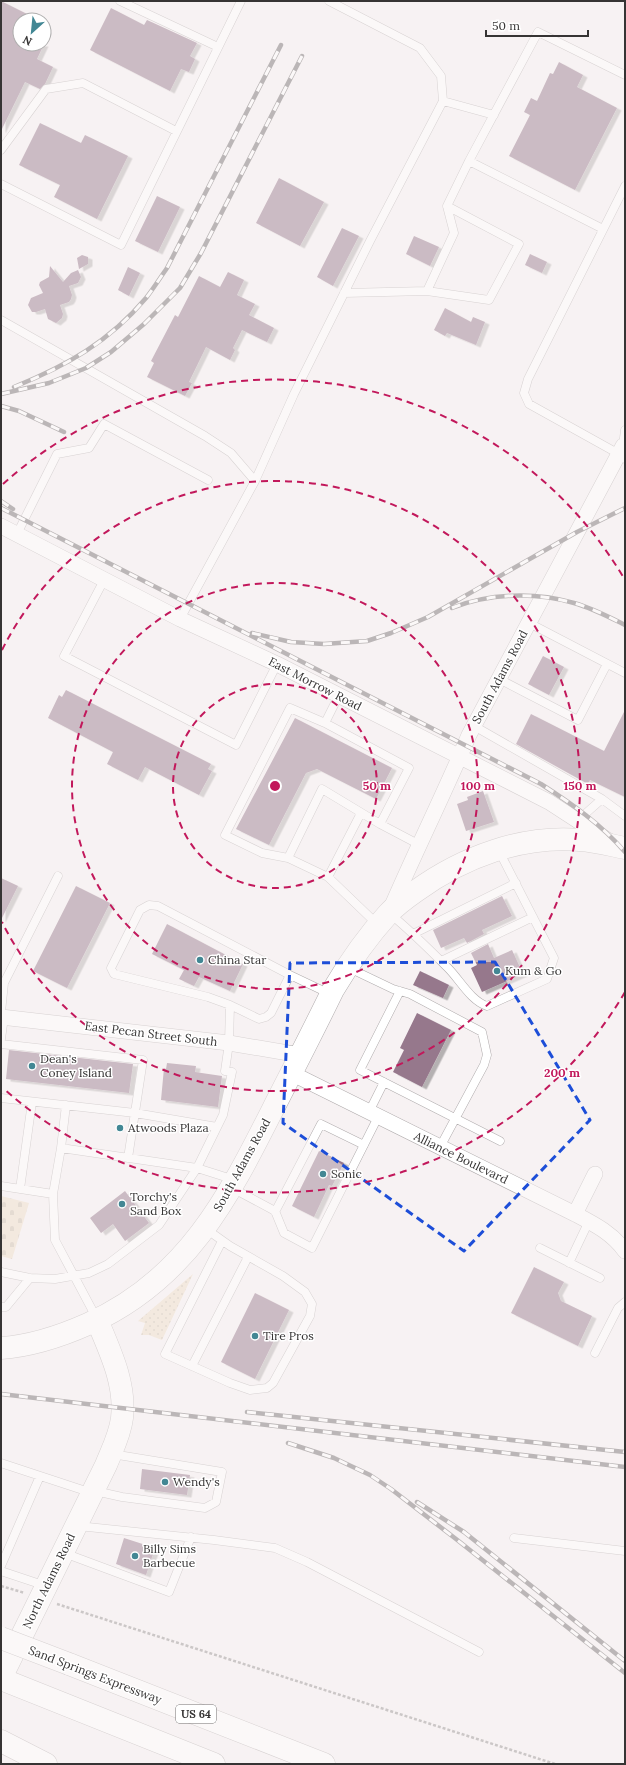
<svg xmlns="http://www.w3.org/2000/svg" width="626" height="1765" font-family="Lora,serif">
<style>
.cemetery{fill:url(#cemetery-stones)}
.park{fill:url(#park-dots)}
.building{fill:#96788c;filter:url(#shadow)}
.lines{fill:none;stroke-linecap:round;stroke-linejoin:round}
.service-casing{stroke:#b0acad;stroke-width:9}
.minor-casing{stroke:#b0acad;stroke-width:16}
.secondary-casing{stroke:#b0acad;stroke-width:23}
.motorway-casing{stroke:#b0acad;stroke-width:23}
.path{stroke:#959292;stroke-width:2.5;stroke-dasharray:3 2;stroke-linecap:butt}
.service{stroke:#fff;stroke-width:8}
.minor{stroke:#fff;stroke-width:15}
.secondary{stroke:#fff;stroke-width:22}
.motorway{stroke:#fff;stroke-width:22}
.rail-casing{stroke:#716e6f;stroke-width:4.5}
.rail{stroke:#fff;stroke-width:3;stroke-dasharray:9;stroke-linecap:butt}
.motorway-bridge-casing{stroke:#b0acad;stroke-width:23;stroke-linecap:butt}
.motorway-bridge{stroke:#fff;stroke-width:22}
.marked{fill:none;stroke:#1d4ed8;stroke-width:3;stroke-dasharray:8 5;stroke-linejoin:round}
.ring{fill:none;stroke:#c2185b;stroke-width:2;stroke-dasharray:7 5}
.poi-dot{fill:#428794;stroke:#fff;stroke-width:1.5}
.labels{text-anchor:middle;stroke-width:3;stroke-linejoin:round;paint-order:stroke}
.shield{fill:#fff;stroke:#727171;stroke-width:1}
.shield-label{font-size:11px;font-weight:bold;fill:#363434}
.street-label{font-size:12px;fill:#363434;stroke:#fff}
.poi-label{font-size:12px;fill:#363434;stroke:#fff;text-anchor:start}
.centre{fill:#c2185b;stroke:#fff;stroke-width:2}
.ring-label{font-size:12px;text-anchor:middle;font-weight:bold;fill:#c2185b;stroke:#fff;stroke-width:3;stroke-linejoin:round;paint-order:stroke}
</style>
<defs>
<pattern id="cemetery-stones" width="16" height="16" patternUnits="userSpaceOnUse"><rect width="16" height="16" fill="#edddc7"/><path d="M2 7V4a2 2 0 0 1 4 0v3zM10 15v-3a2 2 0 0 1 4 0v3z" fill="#ccbeac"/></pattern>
<pattern id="park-dots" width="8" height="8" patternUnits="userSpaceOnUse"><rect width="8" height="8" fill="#edddc7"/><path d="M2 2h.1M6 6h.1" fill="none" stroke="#ccbeac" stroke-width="1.8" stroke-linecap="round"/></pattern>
<filter id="shadow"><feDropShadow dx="4.5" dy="2.5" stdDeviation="0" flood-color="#0004"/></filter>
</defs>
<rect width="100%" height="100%" fill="#f7f2f3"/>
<path class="cemetery" d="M1,1196L29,1203L12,1259L1,1256Z"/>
<path class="park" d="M193,1274L162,1340L149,1335H141L145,1323L138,1321Z"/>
<path class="building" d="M1,1L39,20H20V44H44L37,59L53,67L45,84L40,89L25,82L1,131Z
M111,8L144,25L147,20L197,43L190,56L195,59L189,72L181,69L170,91L90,50Z
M559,62L583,75L577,87L617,108L575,190L509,156L530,115L524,112L531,98L537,101L550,73L553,74Z
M40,123L81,143L85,135L128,156L97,219L54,197L60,185L19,165Z
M279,178L324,202L300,246L256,223Z
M157,196L180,207L158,252L135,241Z
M342,228L359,236L333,286L317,277Z
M414,236L439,247L430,266L406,254Z
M530,254L547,262L542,273L525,265Z
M82,255L88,257V264L79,269L77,258Z
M50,266L63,282L71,273L78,270L81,277L78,283L69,286L72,295L71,299L69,302L60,305L63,314L62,318L56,323L48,319L45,309L36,312H32L28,305L31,298L43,293L39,285L40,282L49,277Z
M128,267L140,273L129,296L118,290Z
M228,272L244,280L237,295L255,304L249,315L274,328L267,342L242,330L233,348L235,350L230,360L206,347L189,382L192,383L185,396L147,377L154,363L151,361L175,315L178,317L199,276L220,287Z
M445,308L471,322L473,317L485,322L476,345L447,333L445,336L434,330Z
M543,656L564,667L549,695L528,684Z
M66,690L211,764L208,769L212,771L199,795L145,767L138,780L107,764L113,752L48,718L59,695L62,697Z
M625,710V797L590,780L588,784L516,744L531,714L604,751Z
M295,718L392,768L376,799L317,769L306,773L269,845L236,829Z
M483,791L494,822L466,831L457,804L468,800L467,797Z
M1,878L18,886L1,920Z
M76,886L110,903L67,988L33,971Z
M502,896L512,916L482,930L484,934L467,943L464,938L441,948L433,930Z
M167,924L243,964L230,991L199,977L194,986L179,979L184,970L152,954Z
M488,944L494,958L512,950L523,974L482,992L471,968L477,965L471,953Z
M420,971L449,985L443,998L413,985Z
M417,1013L451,1030L422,1087L393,1072L404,1050L400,1048Z
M9,1050L133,1064L129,1093L6,1079Z
M167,1063L196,1066L195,1072L222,1076L218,1107L161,1100L164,1068L166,1069Z
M319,1151L344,1163L332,1186L329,1185L314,1217L292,1206Z
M125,1191L149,1223L125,1241L113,1224L101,1233L90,1218Z
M534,1267L564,1282L558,1293L561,1301L592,1316L578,1346L511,1313Z
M255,1293L289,1310L255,1379L221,1362Z
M142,1469L190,1475L187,1495L140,1489Z
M124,1538L155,1548L146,1575L116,1564Z"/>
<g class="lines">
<defs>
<path id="service" d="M120,1L218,47
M443,101L494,115
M1,150L46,89L83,83L176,131
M469,161L603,229
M1,184L121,245L241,1
M625,186L528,379L524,393L529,404L619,454L625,459
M427,291L489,300L519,244L447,206
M344,293L427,291L454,233L447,206L469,161L538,32L625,75
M1,320L205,436L231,453L255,481
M623,446L625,430
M17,534L57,454L89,448L104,424L208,480
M104,580L64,656L236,745L277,664
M180,619L255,481L294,394L370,241L443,101L441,76L420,48L329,1
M529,623L625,673
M499,679L578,720L607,664
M339,695L325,723L409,768L380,824L418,844
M474,726L602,799L625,816
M579,822L585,814L602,799
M288,858L262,853L225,835L290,708L325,723
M328,877L361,813
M389,913C410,930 429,949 448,968C460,980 471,1001 487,1006L547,979L554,958L499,851
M377,924L328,877L288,858L322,789L380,824
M413,934L516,883
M441,961L533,917
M349,968L393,989L410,994L482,1032L487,1055L484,1065L440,1147
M400,991L360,1070L500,1141
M230,1005L259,1019L266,1017L271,1013L290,975
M1,1012L4,983L58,876
M1,1039L4,1017
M1,1044L143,1060L128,1158
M1,1098L135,1113L217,1127
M66,1105L61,1148L53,1194L55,1240L97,1319
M369,1112L384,1082
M61,1148L197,1168L235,1180
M1,1186L53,1194
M232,1188L275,1211L284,1233L312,1248L378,1117
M20,1189L32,1102
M275,1212L321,1124L364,1145
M206,1229L230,1246L283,1276L305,1292L312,1304L310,1316L273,1383L267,1388L250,1390L230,1383L165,1354L222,1241
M540,1248L600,1278
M569,1263L589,1221
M1,1272L30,1278L55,1279L89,1273L108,1264L159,1225L197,1168L223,1115L232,1072L225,1071L229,1043L230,1005L208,997L114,974L111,968L140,910L149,905L158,906L290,975L330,994
M1,1307H6L30,1278
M595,1353L618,1308L625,1302
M192,1366L248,1257
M1,1463L92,1493
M95,1491L122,1497L205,1508L216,1502L222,1472L112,1454
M78,1526L214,1540L275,1548L307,1562L479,1652
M514,1538L625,1551
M64,1553L169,1592L191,1537
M1,1566L40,1476
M1,1571L46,1586"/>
<path id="minor" d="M1,526L180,619L277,664L549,802L609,841
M391,908C416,850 444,794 469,735L623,446
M1,1017L229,1043L300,1055
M291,1073L575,1214C594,1224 612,1233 625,1251
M575,1214L595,1174"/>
<path id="secondary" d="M1,1348C31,1346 61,1336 88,1324C189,1279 230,1194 277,1101C296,1064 315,1027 333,990C349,963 367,937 388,914C396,905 406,898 416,891C463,857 522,835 580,840C595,841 610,845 625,848
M1,1678L106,1465C112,1450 120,1435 122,1418C126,1384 110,1351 97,1320
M1,1741L46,1764"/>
<path id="motorway" d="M69,1664L324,1764
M1,1679L214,1764"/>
</defs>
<use href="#service" class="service-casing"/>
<use href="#minor" class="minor-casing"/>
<use href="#secondary" class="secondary-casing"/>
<use href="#motorway" class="motorway-casing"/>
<path class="path" d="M1,1586L25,1593
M57,1604L555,1764"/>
<use href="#service" class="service"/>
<use href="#minor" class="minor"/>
<use href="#secondary" class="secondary"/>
<use href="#motorway" class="motorway"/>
<defs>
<path id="rail" d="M14,387C66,366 109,342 146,298C153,289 160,278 167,268L281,45
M1,394L49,383L86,368L111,352L144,324L180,288L201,253L302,56
M1,406L19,411L64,432
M1,501L13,509
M1,508L541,784C572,804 601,824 625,852
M452,608C490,593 535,592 574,603C592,608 609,617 625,625
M252,633L291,642L324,644L367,641L391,633L428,617L577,532L625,508
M1,1394L625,1467
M247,1412L625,1452
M288,1443L334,1458L370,1475L391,1489L456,1539L625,1673
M417,1502L464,1532L625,1661"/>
</defs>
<use href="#rail" class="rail-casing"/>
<use href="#rail" class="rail"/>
<defs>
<path id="motorway-bridge" d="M1,1638L69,1664"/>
</defs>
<use href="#motorway-bridge" class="motorway-bridge-casing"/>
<use href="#motorway-bridge" class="motorway-bridge"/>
</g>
<path d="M0 0H626V1765H0ZM495,962L590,1120L464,1251L283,1123L290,963Z" fill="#f7f2f3" fill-opacity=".55" fill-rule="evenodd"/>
<path class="marked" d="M495,962L590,1120L464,1251L283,1123L290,963Z"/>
<g class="ring">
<circle cx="275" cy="786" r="102"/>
<circle cx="275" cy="786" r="203"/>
<path d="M2 650A305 305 0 1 1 2 922"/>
<path d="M625 992A406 406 0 0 1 3 1088M3 484A406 406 0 0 1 625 580"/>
</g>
<g class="poi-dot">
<circle cx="200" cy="960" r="4"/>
<circle cx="497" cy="971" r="4"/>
<circle cx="32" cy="1066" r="4"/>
<circle cx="120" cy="1128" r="4"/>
<circle cx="323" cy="1174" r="4"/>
<circle cx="122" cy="1204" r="4"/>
<circle cx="255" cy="1336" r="4"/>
<circle cx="165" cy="1482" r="4"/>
<circle cx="135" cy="1556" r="4"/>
</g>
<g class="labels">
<rect class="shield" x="176" y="1705" width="40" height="18" rx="3"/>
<g class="shield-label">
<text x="196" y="1718">US 64</text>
</g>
<g class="street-label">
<text transform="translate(500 677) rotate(-62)" y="4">South Adams Road</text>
<text transform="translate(315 684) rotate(27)" y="4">East Morrow Road</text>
<text transform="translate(151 1034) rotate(7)" y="4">East Pecan Street South</text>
<text transform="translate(461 1158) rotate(26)" y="4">Alliance Boulevard</text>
<text transform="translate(242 1165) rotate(-61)" y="4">South Adams Road</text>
<text transform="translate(49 1581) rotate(-64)" y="4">North Adams Road</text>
<text transform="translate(95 1675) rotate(21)" y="4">Sand Springs Expressway</text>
</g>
<g class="poi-label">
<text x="208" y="964">China Star</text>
<text x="505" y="975">Kum &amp; Go</text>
<text x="40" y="1063">Dean's<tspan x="40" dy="14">Coney Island</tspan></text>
<text x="128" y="1132">Atwoods Plaza</text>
<text x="331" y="1178">Sonic</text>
<text x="130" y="1201">Torchy's<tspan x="130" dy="14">Sand Box</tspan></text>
<text x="263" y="1340">Tire Pros</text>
<text x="173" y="1486">Wendy's</text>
<text x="143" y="1553">Billy Sims<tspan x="143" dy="14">Barbecue</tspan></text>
</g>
</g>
<circle cx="275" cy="786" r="6" class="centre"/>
<g class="ring-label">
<text x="377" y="790">50 m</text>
<text x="478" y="790">100 m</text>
<text x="580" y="790">150 m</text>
<text x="562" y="1077">200 m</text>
</g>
<rect width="626" height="1765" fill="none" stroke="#363434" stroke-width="4"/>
<g transform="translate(32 32) rotate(207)"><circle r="19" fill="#ffffff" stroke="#afaeae"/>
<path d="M0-3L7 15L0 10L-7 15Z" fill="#428794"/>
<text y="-6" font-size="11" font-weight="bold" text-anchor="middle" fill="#363434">N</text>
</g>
<path d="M486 30v6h102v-6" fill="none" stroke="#363434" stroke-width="2"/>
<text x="492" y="30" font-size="12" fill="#363434" stroke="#ffffff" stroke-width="3" paint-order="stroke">50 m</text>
</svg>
